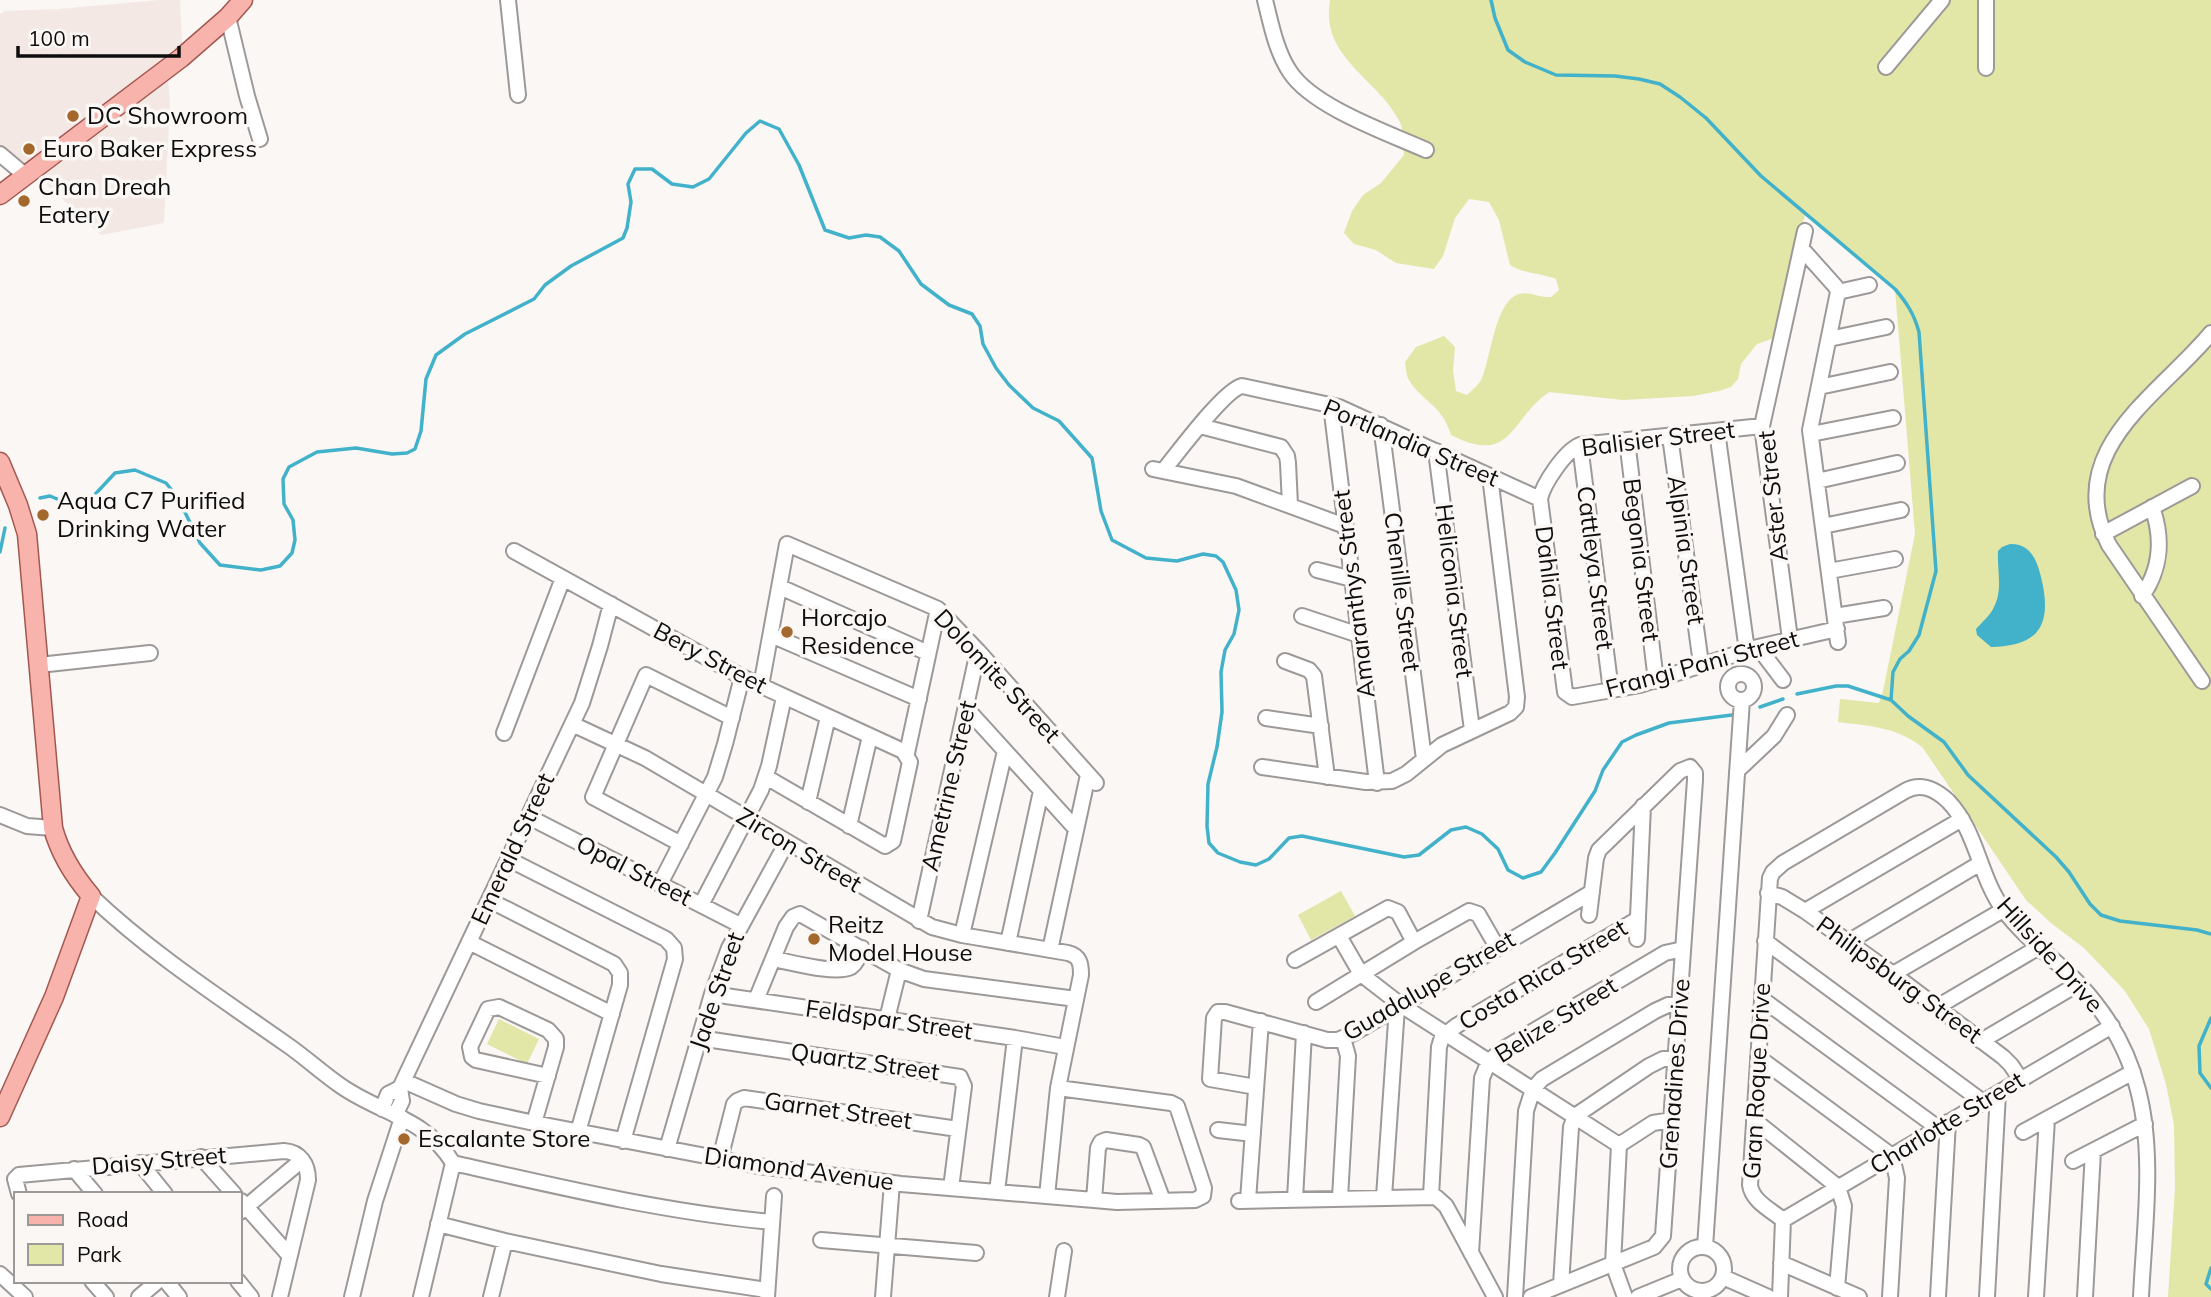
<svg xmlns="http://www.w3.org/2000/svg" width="2211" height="1297" font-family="Mulish,sans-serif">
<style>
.built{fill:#f3e8e4}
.green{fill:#e2e6a6}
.water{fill:#42b1ca}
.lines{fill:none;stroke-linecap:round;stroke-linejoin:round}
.stream{stroke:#42b1ca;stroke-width:3.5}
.minor-casing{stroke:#9c9998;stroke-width:18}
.major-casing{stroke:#a25850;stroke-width:21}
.minor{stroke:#fff;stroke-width:14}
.major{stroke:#f7b3ac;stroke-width:18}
.poi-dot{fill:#a5682c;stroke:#faf7f5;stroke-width:2.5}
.labels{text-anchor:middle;stroke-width:7;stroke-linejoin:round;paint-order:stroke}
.poi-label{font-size:24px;fill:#0e0d0d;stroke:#faf7f5;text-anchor:start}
.street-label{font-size:24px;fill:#0e0d0d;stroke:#faf7f5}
</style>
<rect width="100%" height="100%" fill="#faf7f5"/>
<path class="built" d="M159,0H180L182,44L166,56L170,102L164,223L101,235L45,183L32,165L25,169L0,145V14L5,11L59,9Z"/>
<path class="green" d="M1330,0H2211V1297H2168L2175,1188L2174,1125L2166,1084L2149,1029L2125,991L2084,948L2051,923L2026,900L1923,748C1898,727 1870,726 1838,722L1840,699L1879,703L1883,691L1915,534L1895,289L1805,214L1777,337L1757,344L1741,364L1738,379L1731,387L1719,391L1693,396L1623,400L1549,392C1509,420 1512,466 1451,435C1442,404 1422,402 1409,380C1406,375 1406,368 1405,362L1416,347L1444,336L1455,347L1453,371L1456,391L1467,395C1472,390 1479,385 1482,378C1491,358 1495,301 1519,294C1531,291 1538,298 1551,297L1559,290L1556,279C1541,273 1524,274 1510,265L1499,220L1489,202L1469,199L1455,218L1443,256L1434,269L1396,263L1376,250L1354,244L1344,233L1352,211L1363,195L1381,183L1404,155C1403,145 1404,131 1400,122C1378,78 1320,58 1330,0Z
M1341,891L1355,916L1311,940L1298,915Z
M499,1019L539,1039L527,1064L487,1044Z"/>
<path class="water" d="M2010,544C2034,543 2039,567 2043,586C2051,629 2035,646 1991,647L1977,635L1976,629C1982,622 1990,616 1994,607C2003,590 1997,570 1998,551L2002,547Z"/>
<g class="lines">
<path class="stream" d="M1491,0L1495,18L1508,50L1525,62L1556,75L1615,76L1639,79L1660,84L1680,97L1706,118L1761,176L1895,289C1907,303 1914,314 1919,332L1936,571L1919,635L1909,651L1900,659L1893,672L1891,700
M40,498L50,496L76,507H81L87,503L115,473L135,470L166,483L178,498L200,543L220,565L261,570L280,566L292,553L295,540L293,520L284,504L283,479L289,467L317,452L356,448L392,454L407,453L415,449L421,431L426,379L436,355L465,334L534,299L545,285L571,266L623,238L627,228L631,202L628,184L635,169H652L672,184L693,187L709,179L746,133L760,121L779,129L799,165L825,230L849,238L866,235L880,237L899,251L921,284L949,305L972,314L980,326L983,344L996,368L1009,385L1033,408L1059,421L1092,458L1101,511L1112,540L1146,558L1177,561L1203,554L1216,556L1223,562L1236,590L1239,610L1234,634L1225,650L1221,672L1222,712L1217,747L1208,784L1207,826L1209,843L1218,853L1240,862L1256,865L1269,859L1289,838L1302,836L1404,857L1419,855L1451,830L1466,827L1482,834L1498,849L1508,870L1523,878L1541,872L1555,853L1595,791L1603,770L1622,742L1636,735L1669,723L1732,715
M0,552L5,528
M1797,694L1836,686H1848L1891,700L1908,716L1944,742L1968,775L2056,857L2069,872L2090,904L2101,915L2120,921L2197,930L2211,934
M1760,707L1783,699
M2211,1018L2199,1046L2200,1073L2211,1088
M2211,1268L2206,1284L2211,1289"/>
<defs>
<path id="minor" d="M508,0L518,95
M1265,0C1271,24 1276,51 1290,72C1313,107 1388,133 1426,150
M1986,0V68
M228,17L247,96L260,139
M1886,67L1942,0
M0,154L26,176
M1802,249L1836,287L1838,292
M1838,292L1810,430L1838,642
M1838,292L1869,285
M1829,339L1886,327
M1819,387L1890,372
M1331,405L1377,783
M1381,425L1424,759
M1200,426L1281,447L1287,456L1288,463L1290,505
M1762,426L1580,445C1565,451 1543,484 1540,499L1565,692L1572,697L1640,685L1758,647L1837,629
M1717,431L1747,651
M1811,434L1893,418
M1670,436L1701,664
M1627,440L1656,681
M1580,445L1611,691
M1436,451L1472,730
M1153,469L1236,486L1345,526
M1163,471C1177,454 1224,390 1242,386L1339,407L1540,499
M1817,481L1897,463
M1823,526L1901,510
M2103,534L2192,486
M514,551L742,677L903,751L910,762L893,841L885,846L766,777
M1317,570L1352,579
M1829,571L1895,559
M780,587L928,653
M2142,596C2161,569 2163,538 2152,507
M1302,616L1359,635
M1835,616L1884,608
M771,635L919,699
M1790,639L1762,426L1805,231
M1758,647L1783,680
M1285,661L1309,670L1314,676L1327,777
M39,665L150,653
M1728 687a13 13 0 1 1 26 0a13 13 0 1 1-26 0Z
M2202,681L2109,545C2061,450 2160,395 2211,333
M761,686L787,544L938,609L978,651L1096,783
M967,709L1076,829
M1266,718L1321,726
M572,724L645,758L932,927L962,935L1068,953C1080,956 1081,964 1081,975L1058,1088L1047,1196
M504,733L563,578
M907,753L938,609
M1262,767L1366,782L1392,781L1406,774L1442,745L1510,713L1516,707L1517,697L1490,476
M1737,771L1774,736L1787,715
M808,802L828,717
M0,815L27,826L53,828
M529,817L740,925
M849,826L870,736
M681,844L593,797L646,675L732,718
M508,859L666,939L674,948L675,959L623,1141
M660,884L715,777L725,744L742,677
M1768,893L1782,897L1805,911L1893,974L2003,1057L2011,1065L2021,1080
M91,896C151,953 219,997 286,1044C305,1057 322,1073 341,1086C381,1114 426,1118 453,1163L421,1297
M489,900L614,964L620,973V985L578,1132
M701,905L761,790L769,766L784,697
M1805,911L1962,819
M919,921L978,651
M962,935L1005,751
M1339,936L1361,974L1401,1005L1619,1145
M1637,939L1643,806
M1765,941L1983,1102
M469,942L612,1014
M1848,942L1979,864
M1008,943L1041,791
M1050,950L1088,775
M773,959C791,962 835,975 851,967C857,963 859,955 862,948
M1295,960L1388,908L1398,912L1414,942
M1893,974L2003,910
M712,994L1015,1038L1065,1047
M1762,999L1938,1128
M756,1000L786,927L793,917L800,914L899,970L924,979L1076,999
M1316,1002L1414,942L1469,911L1478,914L1497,947
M1937,1007L2039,947
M887,1019L899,970
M699,1038L960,1077L964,1086L951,1188
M1981,1041L2078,984
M1758,1057L1892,1156L1897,1178L1890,1297
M404,1081L456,1104L479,1111L534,1123L758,1166L901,1184L1094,1200L1117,1202L1195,1200L1203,1196L1204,1188L1177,1106L1171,1103L1058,1088
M1256,1087L1210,1079L1214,1018L1218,1012H1225L1327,1040H1338L1354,1033L1592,892
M382,1109L388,1094L400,1088
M395,1115L402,1101L400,1088L582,703L600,646L611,604
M1754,1120L1838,1187L1844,1206L1837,1288
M534,1123L556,1047V1039L548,1030L499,1007L488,1009L470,1047L472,1057L476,1060L548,1076
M1218,1130L1253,1134
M2023,1132L2133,1072
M1619,1145L1613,1264L1625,1297
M1619,1145L1653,1123L1672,1120
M667,1149L712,994L729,948L787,842
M201,1157L234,1194
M720,1159L734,1104L737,1101L744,1098L958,1129
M2073,1161L2145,1124
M140,1163L165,1194
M453,1163C559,1187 664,1212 772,1222
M74,1169L95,1194
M997,1192L1015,1038
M19,1194L15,1179L19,1175L284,1151C300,1152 308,1164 308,1180L280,1297
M1431,1196L1439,1047L1442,1037L1456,1026L1638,919
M1384,1197L1397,1007
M1340,1198L1348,1056L1343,1038
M1295,1199L1304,1033
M1094,1200L1098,1148L1101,1142L1106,1140L1139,1145L1143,1147L1163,1201
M1248,1200L1261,1021
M241,1201L289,1255
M1239,1201L1436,1197L1446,1206L1495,1297
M240,1212L302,1160
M1783,1220C1771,1210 1752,1201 1750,1185L1770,878L1773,872L1783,863L1905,791C1921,782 1935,789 1948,801C1977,831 1979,876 2003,909C2024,938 2055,959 2079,984C2108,1015 2128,1049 2138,1090C2155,1155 2144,1231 2141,1297
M1783,1220L2112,1026
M438,1224L505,1241L661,1274L767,1290
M821,1240L976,1253
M1680 1269a22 22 0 1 1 44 0a22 22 0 1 1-44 0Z
M1705,1247L1742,700
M1471,1253L1482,1078L1489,1061L1505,1048L1665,953L1683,949
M1781,1263L1859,1297
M0,1274L25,1297
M1723,1277L1768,1297
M92,1281L106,1297
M166,1281L179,1297
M238,1281L251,1297
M1561,1285L1571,1127L1575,1116L1649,1066L1663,1059H1676
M139,1297L158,1281
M352,1297L375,1201L402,1118
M491,1297L505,1241
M767,1297L774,1196
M883,1297L892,1183
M1057,1297L1064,1251
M1515,1297L1526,1111L1533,1089L1542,1079L1655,1011L1668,1005L1680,1004
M1531,1297L1654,1247L1663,1236L1695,780V773L1690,767L1680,771L1599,850L1596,858L1589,915
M1638,1297L1682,1279
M1780,1297L1783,1220
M1938,1297L1948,1122
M1987,1297L1998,1093
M2036,1297L2047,1119
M2085,1297L2093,1151"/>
<path id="major" d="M0,195L181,58L228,17L243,0
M0,462L18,505L27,534L53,828C60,854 74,876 91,896L54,997L0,1117"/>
</defs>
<use href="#minor" class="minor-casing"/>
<use href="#major" class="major-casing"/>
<use href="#minor" class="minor"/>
<use href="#major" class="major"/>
</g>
<g class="poi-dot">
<circle cx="73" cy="116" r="7"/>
<circle cx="29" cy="149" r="7"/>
<circle cx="24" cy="201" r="7"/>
<circle cx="43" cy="515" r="7"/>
<circle cx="787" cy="632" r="7"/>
<circle cx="814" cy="939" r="7"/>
<circle cx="404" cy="1139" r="7"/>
</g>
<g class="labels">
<g class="poi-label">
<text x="87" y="124">DC Showroom</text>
<text x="43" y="157">Euro Baker Express</text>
<text x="38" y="195">Chan Dreah<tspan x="38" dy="28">Eatery</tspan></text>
<text x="57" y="509">Aqua C7 Purified<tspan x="57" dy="28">Drinking Water</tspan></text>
<text x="801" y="626">Horcajo<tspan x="801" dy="28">Residence</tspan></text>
<text x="828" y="933">Reitz<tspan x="828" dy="28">Model House</tspan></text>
<text x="418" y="1147">Escalante Store</text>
</g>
<g class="street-label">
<text transform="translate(1658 439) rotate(-7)" y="8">Balisier Street</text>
<text transform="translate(1411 443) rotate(23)" y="8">Portlandia Street</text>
<text transform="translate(1773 496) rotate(-96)" y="8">Aster Street</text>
<text transform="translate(1686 550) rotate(82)" y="8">Alpinia Street</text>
<text transform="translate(1641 560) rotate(83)" y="8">Begonia Street</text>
<text transform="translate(1595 568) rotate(83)" y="8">Cattleya Street</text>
<text transform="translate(1454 591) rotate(83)" y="8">Heliconia Street</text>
<text transform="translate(1402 592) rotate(83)" y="8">Chenille Street</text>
<text transform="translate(1354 594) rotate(-97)" y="8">Amaranthys Street</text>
<text transform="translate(1552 598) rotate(83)" y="8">Dahlia Street</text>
<text transform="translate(710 658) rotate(28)" y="8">Bery Street</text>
<text transform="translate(1702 664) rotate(-15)" y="8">Frangi Pani Street</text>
<text transform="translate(997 676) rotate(47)" y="8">Dolomite Street</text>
<text transform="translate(949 786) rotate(-77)" y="8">Ametrine Street</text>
<text transform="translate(513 849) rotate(-65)" y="8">Emerald Street</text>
<text transform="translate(799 850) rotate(31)" y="8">Zircon Street</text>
<text transform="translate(634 871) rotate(27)" y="8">Opal Street</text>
<text transform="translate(2050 955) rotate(48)" y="8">Hillside Drive</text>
<text transform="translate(1543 975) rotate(-31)" y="8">Costa Rica Street</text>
<text transform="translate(1899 980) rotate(36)" y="8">Philipsburg Street</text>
<text transform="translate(1429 986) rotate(-30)" y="8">Guadalupe Street</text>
<text transform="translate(717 991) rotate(-71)" y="8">Jade Street</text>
<text transform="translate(889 1020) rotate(8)" y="8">Feldspar Street</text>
<text transform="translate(1556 1020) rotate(-32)" y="8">Belize Street</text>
<text transform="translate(865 1062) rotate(8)" y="8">Quartz Street</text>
<text transform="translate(1675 1074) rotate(-86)" y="8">Grenadines Drive</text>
<text transform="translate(1757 1081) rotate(-87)" y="8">Gran Roque Drive</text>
<text transform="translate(838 1111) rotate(8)" y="8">Garnet Street</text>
<text transform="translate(1947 1123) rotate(-31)" y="8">Charlotte Street</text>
<text transform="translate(159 1161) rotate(-5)" y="8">Daisy Street</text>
<text transform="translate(799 1169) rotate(8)" y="8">Diamond Avenue</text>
</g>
</g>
<rect x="14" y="1192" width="228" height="91" fill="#faf7f5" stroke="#9c9998" stroke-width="2"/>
<rect x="28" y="1215" width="35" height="10" fill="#f7b3ac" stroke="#9c9998" stroke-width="2"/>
<text x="77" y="1227" font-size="21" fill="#0e0d0d">Road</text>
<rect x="28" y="1244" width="35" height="21" fill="#e2e6a6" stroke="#9c9998" stroke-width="2"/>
<text x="77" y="1262" font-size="21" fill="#0e0d0d">Park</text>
<path d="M18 46v10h161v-10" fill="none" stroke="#0e0d0d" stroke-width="3.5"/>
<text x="28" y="46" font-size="21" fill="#0e0d0d" stroke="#faf7f5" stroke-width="5" paint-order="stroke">100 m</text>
</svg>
